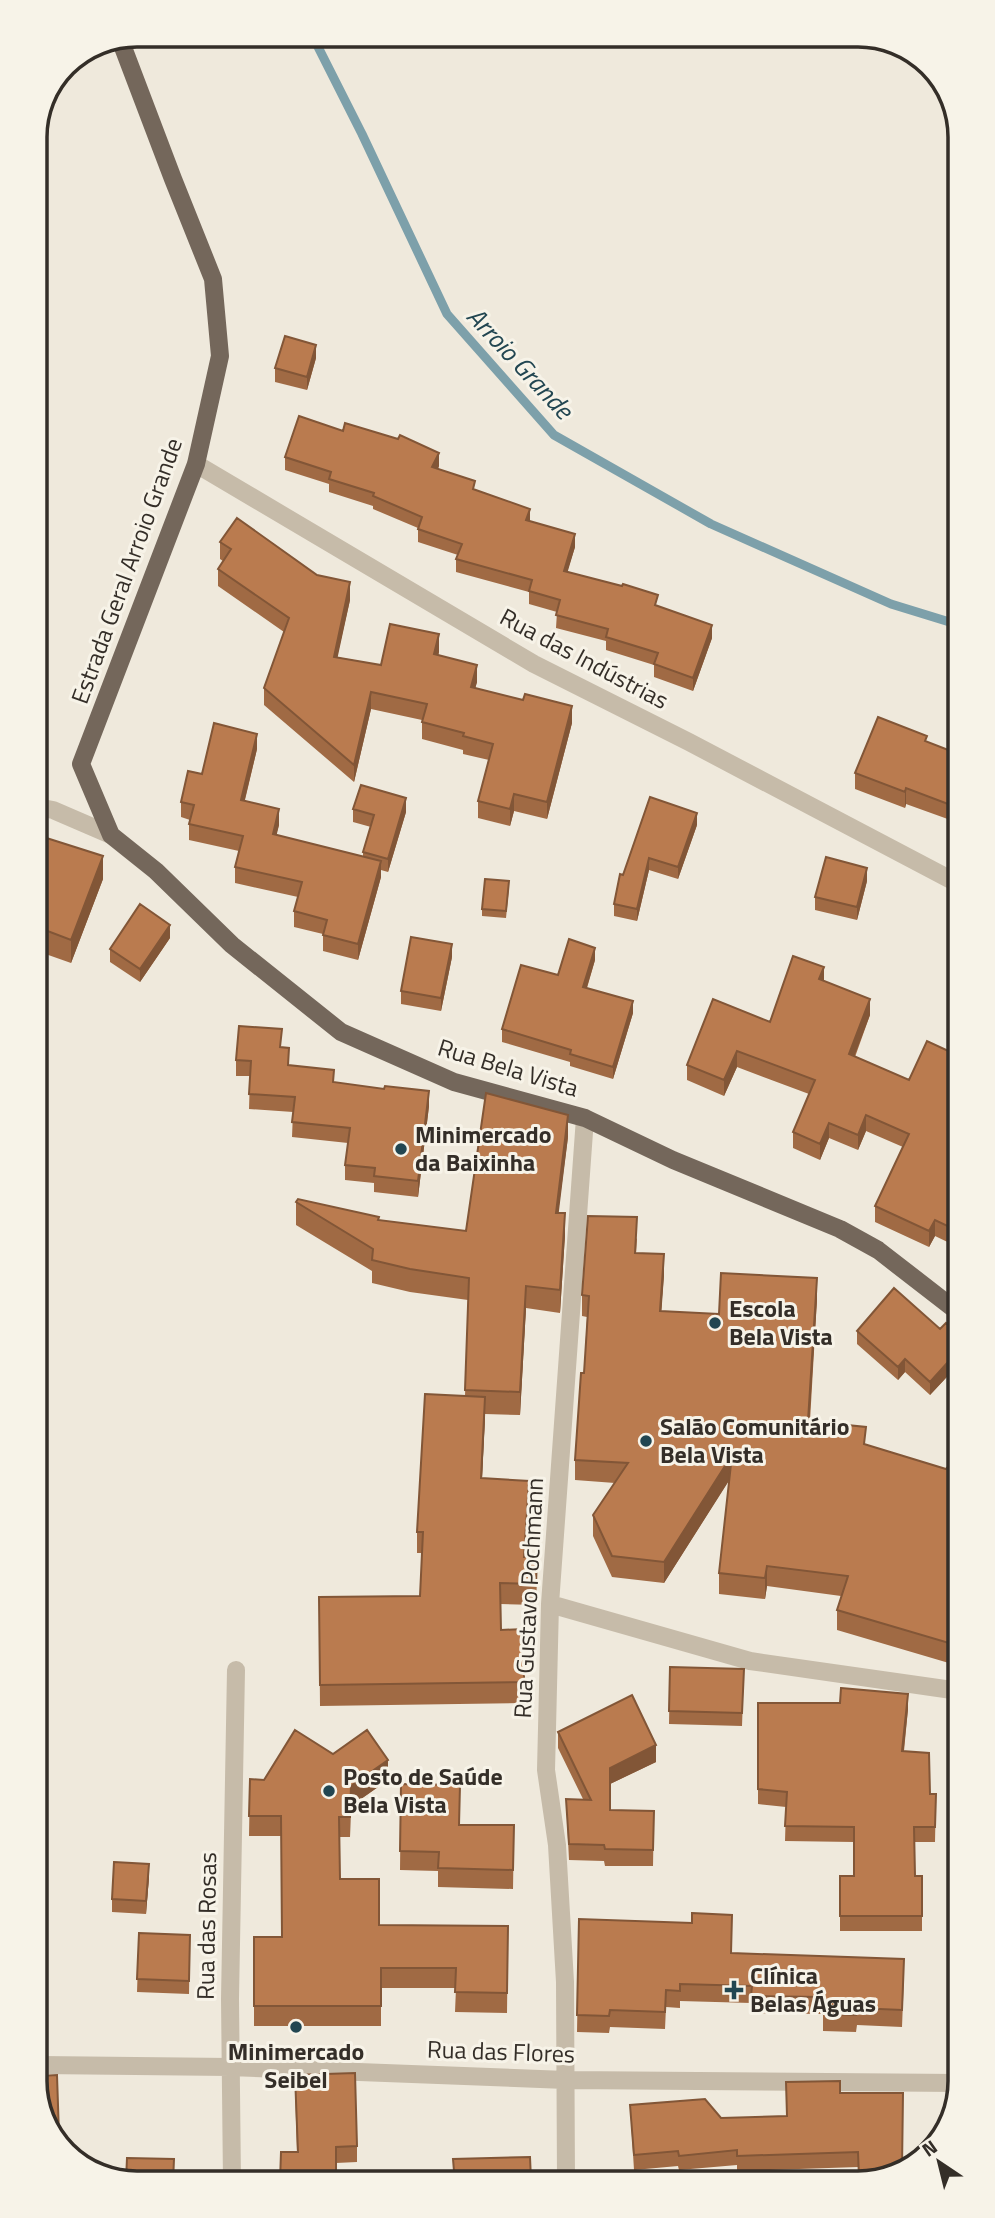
<svg xmlns="http://www.w3.org/2000/svg" width="995" height="2218" font-family="'Titillium Web',sans-serif">
<style>
.lines{fill:none;stroke-linecap:round;stroke-linejoin:round}
.stream{stroke:#7da0aa;stroke-width:9}
.minor{stroke:#c6bba9;stroke-width:18}
.major{stroke:#74675b;stroke-width:18}
.wall{fill:#a06a44}
.shaded-wall{fill:#825637}
.building{fill:#ba7b4f;stroke:#825637;stroke-width:2}
.poi-dot{fill:#224651;stroke:#f7f3e8;stroke-width:2.5}
.labels{text-anchor:middle;stroke-width:6;stroke-linejoin:round;paint-order:stroke}
.street-label{font-size:24px;fill:#342e28;stroke:#f7f3e8}
.poi-label{font-size:24px;font-weight:bold;fill:#342e28;stroke:#f7f3e8;text-anchor:start}
.water-label{font-size:26px;font-style:italic;fill:#224651;stroke:#f7f3e8}
.rim{fill:none;stroke:#342e28;stroke-width:3.5}
</style>
<rect width="100%" height="100%" fill="#efe9dc"/>
<g class="lines">
<path class="stream" d="M312,35L362,134L447,314L554,435L711,524L891,604L956,624"/>
<path class="minor" d="M196,464L534,664L689,742L957,883
M37,807L53,810L111,835
M550,1604L750,1661L959,1691
M40,2065L230,2067L566,2080L959,2083
M566,2180L565,1982L557,1845L546,1770L550,1604L585,1118
M232,2182L230,1999L236,1670"/>
<path class="major" d="M121,42L173,179L213,279L220,356L196,464L81,764L111,835L156,871L232,945L341,1032L454,1082L585,1118L673,1160L840,1229L878,1250L958,1312"/>
</g>
<path class="wall" d="M316,358L307,390L275,382V368Z
M343,431L398,439L439,466L438,469L575,547L567,572L658,606L712,638L693,691L654,677V665L606,650V641L556,628L557,612L529,604V592L456,572V559L458,555L418,542V528L373,509V506L329,492V484L285,470V457Z
M220,542L350,600L337,657L381,665L439,652L438,655L477,682L475,688L572,723L547,819L514,811L510,826L478,818V801L489,760L463,754V750L422,739V720L371,709L354,782L264,705V688L284,632L218,586V569L223,561L220,559Z
M927,742L956,753V822L906,804L905,808L855,789V773Z
M257,749L245,800L279,825L276,835L363,857V852L371,827L353,822V809L406,812L388,872L381,870V877L358,960L323,951V934L294,927V911L298,897L235,883V867L239,851L189,840V824L190,820L181,817V802L202,774Z
M697,825L678,879L649,870L637,921L614,916V904L623,875Z
M37,835L103,879L71,963L37,951Z
M867,881L857,920L815,910V897Z
M509,888L506,918L482,916V909Z
M170,938L140,982L110,962V949Z
M452,957L441,1011L401,1004V991Z
M595,960L587,988L633,1013L613,1079L570,1066V1062L502,1042V1029L558,975Z
M824,981L870,1015L855,1057L909,1080L957,1055L958,1247L935,1236L929,1247L875,1222V1206L903,1147L866,1131L858,1150L829,1138L820,1160L793,1148V1132L809,1094L737,1067L724,1096L687,1080V1065L770,1022Z
M281,1047L289,1065L334,1082L429,1106L418,1197L374,1192V1183L345,1180V1165L348,1143L292,1137L293,1112L249,1109L250,1076H236V1060Z
M568,1137L558,1213L565,1235L560,1313L526,1308L520,1415L485,1414L482,1478L529,1502L525,1557L537,1579L536,1605L500,1604L501,1630L524,1629V1703L320,1706L319,1597L420,1596L422,1553H417V1532L465,1396L468,1300L410,1292L372,1283V1271L296,1225V1202L379,1220L466,1231Z
M637,1238L636,1253L664,1275L661,1311L719,1314L817,1299L810,1421L866,1445L946,1469L958,1454L959,1666L837,1630V1610L841,1596L767,1586L765,1599L719,1594V1573L729,1480L664,1583L612,1577L593,1536V1515L615,1483L575,1480V1460L584,1373L587,1317L582,1316V1295Z
M940,1329L958,1334V1365L930,1395L905,1372L898,1380L857,1344V1331Z
M670,1667L744,1669L742,1726L669,1724Z
M758,1703L908,1709L904,1751L930,1794H936L935,1842H915V1876H922V1931H840V1876H854V1842L785,1841L786,1807L758,1804Z
M558,1732L656,1762L610,1784V1810L654,1811L653,1866H605L604,1861L569,1860L566,1799H583L558,1748Z
M333,1754L388,1780L351,1806L350,1837H339L340,1879L379,1925L508,1926L507,2013L455,2012L456,1988H381V2026H254V1937H282L281,1836H249L250,1779L264,1780Z
M401,1784L460,1825H514L513,1889L438,1887V1871L400,1870Z
M149,1877L146,1914L112,1912V1899Z
M579,1919L731,1953L904,1976L902,2027L857,2025L856,2032L823,2031V2014L751,2013V2003L680,2001V2008L666,2007L665,2029L610,2027L609,2033L577,2032Z
M139,1933L190,1935L189,1994L137,1992Z
M295,2091L357,2146V2162L336,2163L297,2152Z
M840,2093H903L858,2167L737,2171V2165L679,2170L678,2166L634,2170L630,2105L721,2118L787,2116Z"/>
<path class="shaded-wall" d="M316,345V358L307,390V377Z
M439,453V466L432,481V467Z
M530,509V522L526,520Z
M575,534V547L564,584V571Z
M350,582V600L334,674V657Z
M712,625V638L693,691V678Z
M439,634V652L434,672V654Z
M477,665V682L471,704V687Z
M371,692V709L354,782V765Z
M572,706V723L547,819V802Z
M257,734V749L241,815V800Z
M906,788V804L905,808V792Z
M514,794V811L510,826V809Z
M406,798V812L388,872V859Z
M279,809V825L273,850V834Z
M697,813V825L678,879V867Z
M103,856V879L71,963V940Z
M649,858V870L637,921V909Z
M381,861V877L358,960V944Z
M867,868V881L857,920V907Z
M170,925V938L140,982V969Z
M452,944V957L441,1011V998Z
M595,948V960L583,1000V987Z
M824,967V983L819,979Z
M870,999V1015L849,1070V1054Z
M633,1001V1013L613,1079V1067Z
M737,1051V1067L724,1096V1080Z
M429,1091V1106L418,1197V1181Z
M568,1115V1137L556,1235V1213Z
M866,1115V1131L858,1150V1135Z
M829,1123V1138L820,1160V1144Z
M565,1213V1235L560,1313V1290Z
M935,1220V1236L929,1247V1231Z
M664,1254V1275L660,1332V1311Z
M817,1278V1299L808,1442V1421Z
M526,1286V1308L520,1415V1392Z
M958,1351V1365L930,1395V1382Z
M905,1359V1372L898,1380V1367Z
M485,1397V1419L481,1499V1478Z
M732,1455V1476L664,1583V1562Z
M529,1481V1502L524,1578V1557Z
M767,1566V1586L765,1599V1578Z
M908,1694V1709L902,1766V1751Z
M656,1745V1762L610,1784V1768Z
M388,1760V1780L351,1806L350,1837L351,1786Z
M149,1864V1877L146,1914V1901Z"/>
<path class="building" d="M285,336L316,345L307,377L275,368Z
M299,416L343,431L345,423L398,439L400,435L439,453L432,467L475,481L473,489L530,509L526,520L575,534L564,571L622,586L623,584L658,595L655,605L712,625L693,678L654,664L658,653L606,637L608,629L556,615L560,600L529,591L532,580L456,559L462,544L418,529L422,517L373,496L374,493L329,479L331,472L285,457Z
M237,518L317,575L350,582L334,657L381,665L390,624L439,634L434,654L477,665L471,687L523,700L525,694L572,706L547,802L514,794L510,809L478,801L493,744L463,736L464,733L422,722L427,704L371,692L354,765L264,688L289,618L218,569L231,549L220,542Z
M878,717L927,736L925,741L956,753V807L906,788L905,792L855,773Z
M214,723L257,734L241,800L279,809L273,834L381,861L358,944L323,935L327,920L294,911L302,882L235,867L243,836L189,824L194,805L181,802L188,771L202,774Z
M361,785L406,798L388,859L363,852L374,815L353,809Z
M650,797L697,813L678,867L649,858L637,909L614,904L620,874L623,875Z
M37,835L103,856L71,940L37,927Z
M826,857L867,868L857,907L815,897Z
M485,879L509,881L506,911L482,909Z
M140,904L170,925L140,969L110,949Z
M411,937L452,944L441,998L401,991Z
M569,939L595,948L583,987L633,1001L613,1067L570,1054L571,1050L502,1029L521,965L558,975Z
M793,956L824,967L819,979L870,999L849,1054L909,1080L927,1041L957,1055L958,1231L935,1220L929,1231L875,1206L909,1134L866,1115L858,1135L829,1123L820,1144L793,1132L815,1080L737,1051L724,1080L687,1065L713,999L770,1022Z
M239,1026L282,1029L280,1047L289,1048L288,1065L334,1070L333,1082L384,1089L385,1086L429,1091L418,1181L374,1176L375,1168L345,1165L350,1128L292,1122L295,1097L249,1094L251,1061L236,1060Z
M486,1093L568,1115L556,1213H565L560,1290L526,1286L520,1392L465,1390L469,1278L410,1269L372,1260L373,1249L296,1202L298,1199L379,1217L378,1220L466,1231Z
M588,1216L637,1217L635,1253L664,1254L660,1311L719,1314L721,1273L817,1278L808,1421L866,1427L864,1444L946,1469L958,1454L959,1646L837,1610L848,1576L767,1566L765,1578L719,1573L732,1455L664,1562L612,1556L593,1515L628,1463L575,1460L581,1373H584L589,1296L582,1295Z
M894,1288L940,1329L946,1323L958,1334V1351L930,1382L905,1359L898,1367L857,1331Z
M425,1394L485,1397L481,1478L529,1481L524,1557H537L536,1584L500,1583L501,1630L524,1629V1682L320,1685L319,1597L420,1596L423,1532H417Z
M670,1667L744,1669L742,1713L669,1711Z
M841,1688L908,1694L902,1751L929,1753L930,1794H936L935,1827H914L915,1876H922V1916H840V1876H854V1827L785,1826L787,1792L758,1789V1703H840Z
M632,1695L656,1745L610,1768V1810L654,1811L653,1850L605,1849L604,1845L569,1844L566,1799L591,1800L558,1732Z
M295,1730L333,1754L367,1730L388,1760L351,1786L350,1817H339L340,1879H379V1925L508,1926L507,1993L455,1992L456,1968H381V2006H254V1937H282L281,1816H249L250,1779L264,1780Z
M401,1784L460,1785L459,1825H514L513,1870L438,1868L439,1852L400,1851Z
M114,1862L149,1864L146,1901L112,1899Z
M692,1913L732,1915L731,1953L904,1959L902,2010L857,2008L856,2015L823,2014V1997L751,1996L752,1986L680,1984V1991L666,1990L665,2012L610,2010L609,2016L577,2015L579,1919L692,1923Z
M139,1933L190,1935L189,1981L137,1979Z
M355,2073L357,2146L336,2147V2181L280,2182L281,2152H298L295,2075Z
M57,2075L59,2135L56,2136L41,2114L40,2076Z
M840,2081V2093H903L902,2169L891,2177L859,2178L858,2152L737,2156V2150L679,2156L678,2151L634,2155L630,2105L705,2099L721,2118L787,2116L786,2082Z
M530,2157L531,2180L408,2181L407,2172L454,2171L453,2159Z
M127,2158L174,2159L173,2182L130,2183L126,2181Z"/>
<g class="poi-dot">
<circle cx="401" cy="1149" r="7"/>
<circle cx="715" cy="1323" r="7"/>
<circle cx="646" cy="1441" r="7"/>
<circle cx="329" cy="1791" r="7"/>
<path d="M730.5 1979.5h7v7h7v7h-7v7h-7v-7h-7v-7h7z"/>
<circle cx="296" cy="2027" r="7"/>
</g>
<g class="labels">
<g class="street-label">
<text transform="translate(127 571) rotate(-70)" y="8">Estrada Geral Arroio Grande</text>
<text transform="translate(584 659) rotate(28)" y="8">Rua das Indústrias</text>
<text transform="translate(508 1068) rotate(17)" y="8">Rua Bela Vista</text>
<text transform="translate(529 1598) rotate(-87)" y="8">Rua Gustavo Pochmann</text>
<text transform="translate(207 1926) rotate(-89)" y="8">Rua das Rosas</text>
<text transform="translate(501 2052) rotate(2)" y="8">Rua das Flores</text>
</g>
<g class="poi-label">
<text x="415" y="1143">Minimercado<tspan x="415" dy="28">da Baixinha</tspan></text>
<text x="729" y="1317">Escola<tspan x="729" dy="28">Bela Vista</tspan></text>
<text x="660" y="1435">Salão Comunitário<tspan x="660" dy="28">Bela Vista</tspan></text>
<text x="343" y="1785">Posto de Saúde<tspan x="343" dy="28">Bela Vista</tspan></text>
<text x="750" y="1984">Clínica<tspan x="750" dy="28">Belas Águas</tspan></text>
<text x="296" y="2060" text-anchor="middle">Minimercado<tspan x="296" dy="28">Seibel</tspan></text>
</g>
<g class="water-label">
<text transform="translate(520 363) rotate(47)" y="9">Arroio Grande</text>
</g>
</g>
<path d="M0 0H995V2218H0ZM137 47H858A90 90 0 0 1 948 137V2081A90 90 0 0 1 858 2171H137A90 90 0 0 1 47 2081V137A90 90 0 0 1 137 47Z" fill="#f7f3e8" fill-rule="evenodd"/>
<path class="rim" d="M137 47H858A90 90 0 0 1 948 137V2081A90 90 0 0 1 858 2171H137A90 90 0 0 1 47 2081V137A90 90 0 0 1 137 47Z"/>
<g transform="translate(939 2162) rotate(325)" stroke="#f7f3e8" stroke-width="5" paint-order="stroke">
<path d="M0-5L12 26L0 18L-12 26Z" fill="#342e28"/>
<text y="-10" font-size="19" font-weight="bold" text-anchor="middle" fill="#342e28">N</text>
</g>
</svg>
